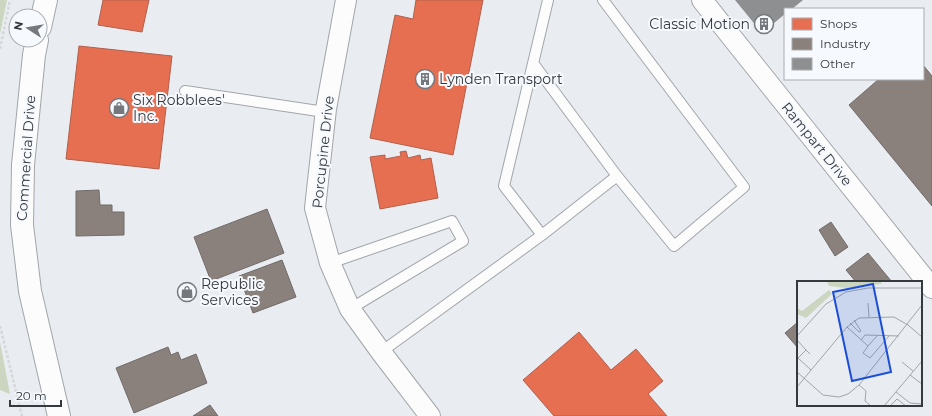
<svg xmlns="http://www.w3.org/2000/svg" width="932" height="416" viewBox="0 0 932 416" font-family="Montserrat,sans-serif">
<style>
.green{fill:#ccd5bf}
.shops{fill:#e76f51;stroke:#b25f4b}
.industry{fill:#8a817c;stroke:#716b69}
.building{fill:#8e8f90}
.lines{fill:none;stroke-linecap:round;stroke-linejoin:round}
.service-casing{stroke:#a2a5a9;stroke-width:12}
.minor-casing{stroke:#a2a5a9;stroke-width:22}
.secondary-casing{stroke:#a2a5a9;stroke-width:24}
.path{stroke:#d5d7d8;stroke-width:2.5;stroke-dasharray:3 2;stroke-linecap:butt}
.service{stroke:#fcfcfd;stroke-width:10}
.minor{stroke:#fcfcfd;stroke-width:20}
.secondary{stroke:#fcfcfd;stroke-width:22}
.labels{text-anchor:middle;dominant-baseline:central;stroke-width:4;stroke-linejoin:round;paint-order:stroke}
.poi-label{font-size:14px;fill:#36393d;stroke:#f6f9fd;text-anchor:start}
.street-label{font-size:14px;fill:#36393d;stroke:#f6f9fd}
.inset-road{fill:none;stroke:#a1a5aa;stroke-width:1}
.view{fill:#1d4ed8;fill-opacity:0.15;stroke:#1d4ed8;stroke-width:2}
.inset-edge{fill:none;stroke:#36393d;stroke-width:2}
</style>
<rect width="100%" height="100%" fill="#e9edf2"/>
<!-- green -->
<path class="green" d="M0,0H7L0,34Z
M0,342L10,394L0,390Z"/>
<!-- shops -->
<path class="shops" d="M103,0H149L142,32L98,25Z
M416,0H483L453,155L370,138L395,15L413,19Z
M79,46L172,56L159,169L66,159Z
M406,151L408,158L420,155L421,160L431,158L438,198L380,209L370,157L385,155V159L401,156L400,152Z
M579,332L611,370L636,349L663,381L648,394L667,416H554L523,380Z"/>
<!-- industry -->
<path class="industry" d="M923,65L932,76V206L849,105L879,79H923Z
M99,190L100,205H112V212H124V235L76,236V191Z
M267,209L284,253L211,281L194,237Z
M831,222L848,247L835,256L819,230Z
M868,253L892,282H856L846,270Z
M282,260L296,297L253,313L239,276Z
M798,322V348L785,333Z
M168,347L171,355L178,352L181,360L196,354L207,383L134,413L116,368Z
M210,405L218,416H193Z"/>
<!-- building -->
<path class="building" d="M735,0H803L792,9H785V14L762,33Z"/>
<g class="lines">
<defs>
<path id="service" d="M533,63L617,176
M185,91L325,112
M542,235L504,186L548,0
M330,263L452,221L463,241L350,309
M381,352L542,235L617,176L674,246L744,187L603,0"/>
<path id="minor" d="M346,0L326,109L315,208L330,263L350,309L381,352L430,416
M702,0L932,288"/>
<path id="secondary" d="M40,27L46,0
M37,40L34,55L23,165L22,225L30,291L59,416"/>
</defs>
<!-- service casing -->
<use href="#service" class="service-casing"/>
<!-- minor casing -->
<use href="#minor" class="minor-casing"/>
<!-- secondary casing -->
<use href="#secondary" class="secondary-casing"/>
<!-- path -->
<path class="path" d="M0,49L10,0
M0,326L22,416"/>
<!-- service -->
<use href="#service" class="service"/>
<!-- minor -->
<use href="#minor" class="minor"/>
<!-- secondary -->
<use href="#secondary" class="secondary"/>
</g>
<!-- icons -->
<defs>
<symbol id="building-ring" viewBox="-11 -11 22 22"><circle r="9.5" fill="#f6f9fd" stroke="#75787c" stroke-width="1.5"/><path d="M-4-6H4V6H1V3H-1V6H-4ZM-2.5-4.3h1.7v1.8h-1.7ZM.8-4.3h1.7v1.8H.8ZM-2.5-1h1.7V.8h-1.7ZM.8-1h1.7V.8H.8Z" fill="#75787c"/></symbol>
<symbol id="shop-ring" viewBox="-11 -11 22 22"><circle r="9.5" fill="#f6f9fd" stroke="#75787c" stroke-width="1.5"/><path d="M-5-2.5h2.3a2.7 3.5 0 0 1 5.4 0H5L5.5 6h-11ZM-1.5-2.5h3a1.5 2.3 0 0 0-3 0Z" fill="#75787c"/></symbol>
</defs>
<g fill-rule="evenodd">
<use href="#building-ring" x="753" y="13" width="22" height="22"/>
<use href="#building-ring" x="414" y="68" width="22" height="22"/>
<use href="#shop-ring" x="108" y="97" width="22" height="22"/>
<use href="#shop-ring" x="176" y="281" width="22" height="22"/>
</g>
<g class="labels">
<!-- poi labels -->
<g class="poi-label">
<text x="750" y="24" text-anchor="end">Classic Motion</text>
<text x="439" y="79">Lynden Transport</text>
<text x="133" y="100">Six Robblees'<tspan x="133" dy="16">Inc.</tspan></text>
<text x="201" y="284">Republic<tspan x="201" dy="16">Services</tspan></text>
</g>
<!-- street labels -->
<g class="street-label">
<text transform="translate(817 144) rotate(51)">Rampart Drive</text>
<text transform="translate(323 152) rotate(-84)">Porcupine Drive</text>
<text transform="translate(26 158) rotate(-86)">Commercial Drive</text>
</g>
</g>
<!-- overview -->
<g transform="translate(797 281)">
<rect width="125" height="125" fill="#e9edf2"/>
<path d="M30,0H83L85,3L49,7L32,5ZM32,9L35,13L9,37L0,33V27L5,30Z" fill="#ccd5bf"/>
<path class="inset-road" d="M71,22L72,36M53,42L62,51L64,50L57,39M50,46L71,65L66,72L73,77L92,55M0,55L29,23L49,11L71,7H125M0,59L9,69M64,59L68,54L102,55M71,65L80,55M13,73L9,69L1,77L14,89M105,81L116,90M0,91L26,114L42,116L51,113L62,104L125,24M113,94L125,103M62,104L69,110L68,120L74,125M0,106L50,46L62,37L97,36L111,44L125,56M99,111L113,122L125,123M87,125L125,80M93,125L100,118L109,125"/>
<path class="view" d="M76,3L94,91L55,100L36,11Z"/>
<rect width="125" height="125" class="inset-edge"/>
</g>
<!-- legend -->
<rect x="784" y="8" width="140" height="72" fill="#f6f9fd" stroke="#a9acb0"/>
<rect x="792" y="18" width="20" height="12" fill="#e76f51" stroke="#a9acb0"/>
<text x="820" y="28" font-size="12" fill="#36393d">Shops</text>
<rect x="792" y="38" width="20" height="12" fill="#8a817c" stroke="#a9acb0"/>
<text x="820" y="48" font-size="12" fill="#36393d">Industry</text>
<rect x="792" y="58" width="20" height="12" fill="#8e8f90" stroke="#a9acb0"/>
<text x="820" y="68" font-size="12" fill="#36393d">Other</text>
<!-- north arrow -->
<g transform="translate(28 28) rotate(282)"><circle r="19" fill="#f6f9fd" stroke="#a9acb0"/>
<path d="M0-3L7 15L0 10L-7 15Z" fill="#75787c"/>
<text y="-6" font-size="11" font-weight="bold" text-anchor="middle" fill="#36393d">N</text>
</g>
<!-- scale -->
<path d="M10 400v6h51v-6" fill="none" stroke="#36393d" stroke-width="2"/>
<text x="16" y="400" font-size="12" fill="#36393d" stroke="#f6f9fd" stroke-width="3" paint-order="stroke">20 m</text>
</svg>
